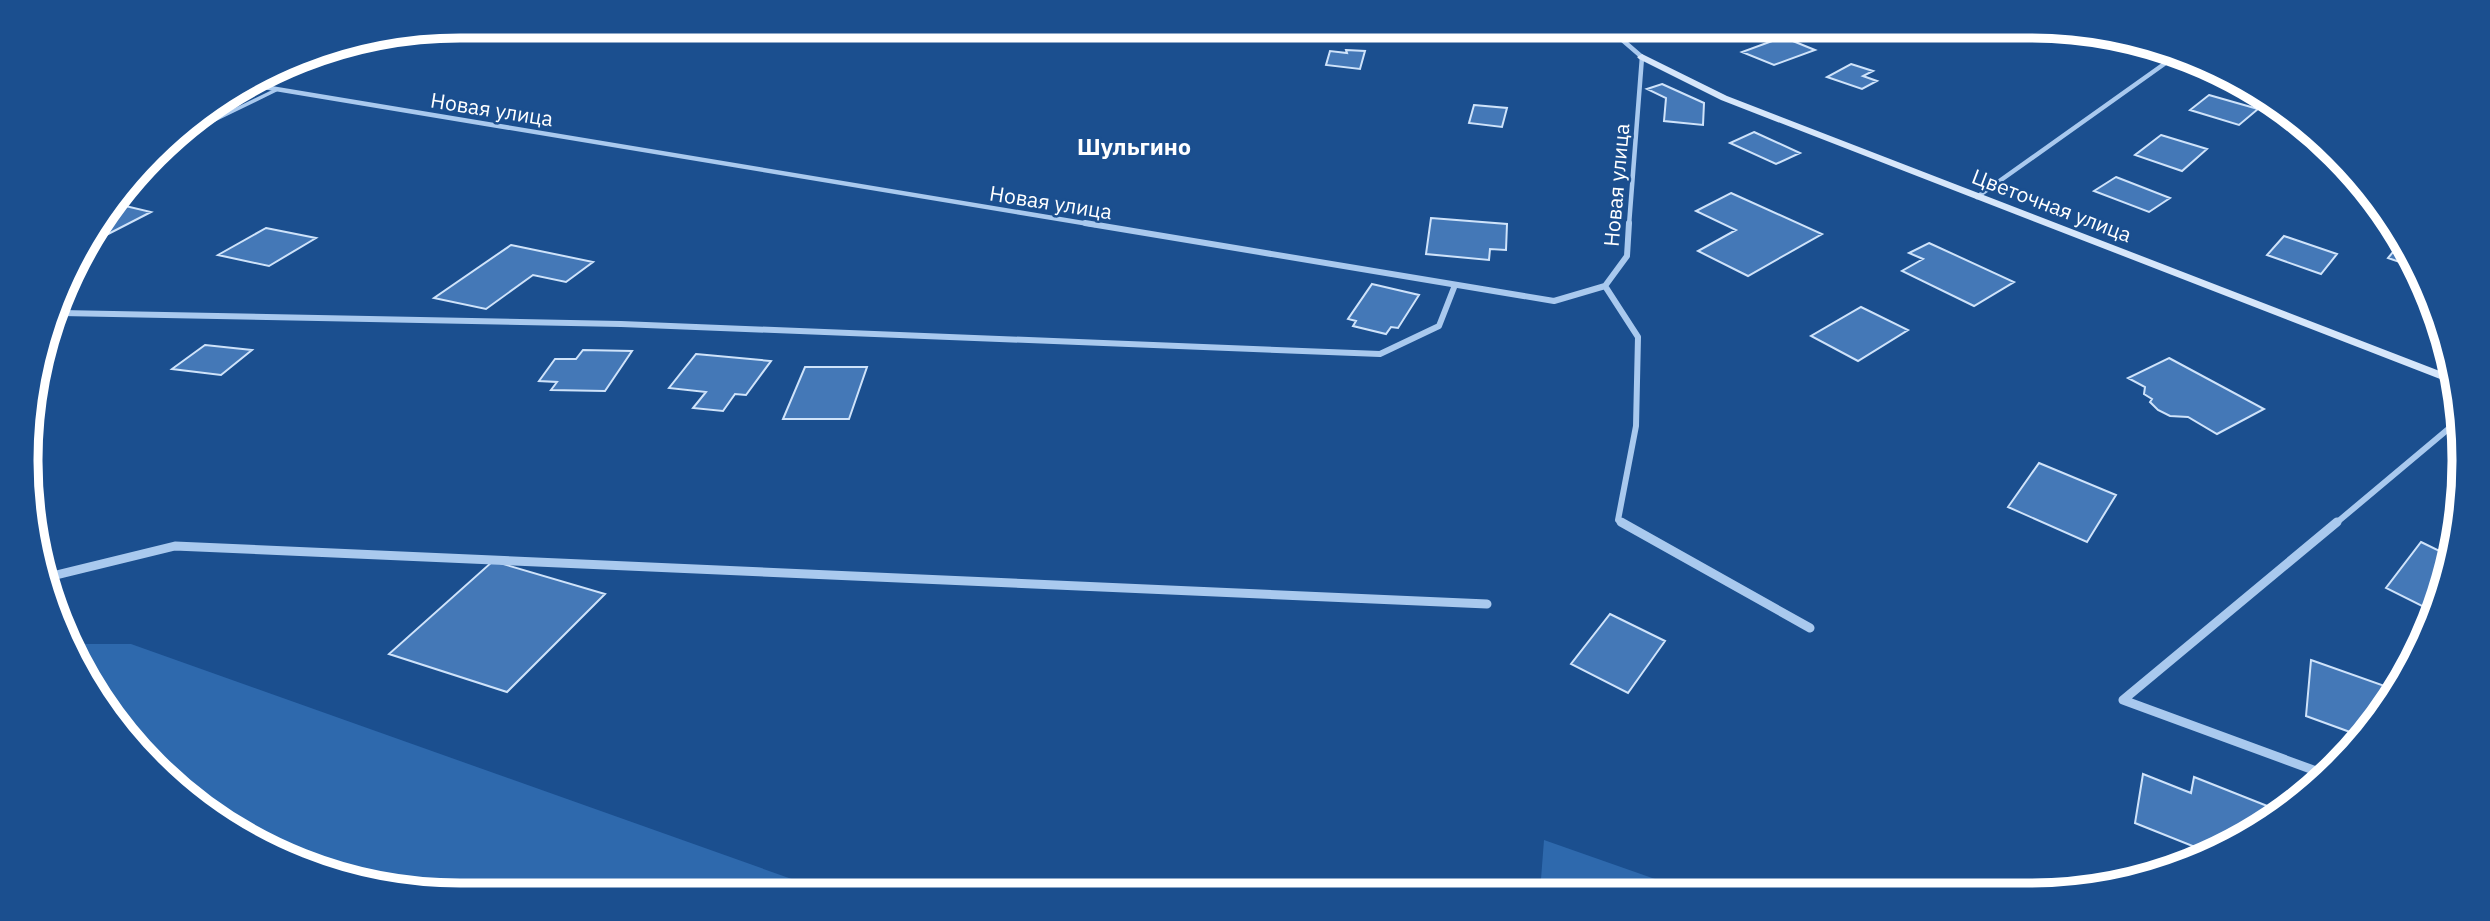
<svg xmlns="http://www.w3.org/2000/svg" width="2490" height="921" viewBox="0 0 2490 921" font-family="'IBM Plex Sans',sans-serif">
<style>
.green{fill:#2e69ad}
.building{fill:#4478b7;stroke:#cfe3fa;stroke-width:2}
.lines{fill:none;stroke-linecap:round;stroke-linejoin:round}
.lane{stroke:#a9c9ee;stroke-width:3.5}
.street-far2{stroke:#a9c9ee;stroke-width:4.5}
.street-far1{stroke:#a9c9ee;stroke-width:6}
.street{stroke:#a9c9ee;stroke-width:9}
.secondary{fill:#d6e6fa;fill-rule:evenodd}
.labels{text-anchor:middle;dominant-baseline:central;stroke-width:5;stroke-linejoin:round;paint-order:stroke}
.far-street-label{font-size:21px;fill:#fff;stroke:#1b4f8f}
.far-quarter-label{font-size:23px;font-weight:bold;fill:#fff;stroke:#1b4f8f}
.rim{fill:none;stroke:#fff;stroke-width:9}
</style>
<rect width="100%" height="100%" fill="#1b4f8f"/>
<!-- green -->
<path class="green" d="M75,644H131L834,894L461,895L348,880L196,805L99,701Z
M1544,840L1692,892H1540Z"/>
<!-- building -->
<path class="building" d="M1377,26H1414L1412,35L1376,33Z
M1704,26H1756L1762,29L1728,35L1717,28Z
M1783,37L1815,50L1774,65L1742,52Z
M1346,50L1365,51L1360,69L1326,65L1330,51L1347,53Z
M1851,64L1873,71L1863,76L1877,81L1862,89L1827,77Z
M1662,84L1704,103L1703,125L1664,121L1666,98L1647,89Z
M2209,95L2258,109L2239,125L2190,110Z
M1474,105L1507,108L1502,127L1469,123Z
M1754,132L1800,153L1776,164L1730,143Z
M2161,135L2207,149L2182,171L2135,155Z
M2116,177L2170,198L2149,212L2094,191Z
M1731,193L1822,234L1748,276L1698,251L1736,230L1696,211Z
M117,204L151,212L83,247L84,244Z
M1431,218L1507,224L1506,250L1490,249L1489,260L1426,254Z
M266,228L316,238L269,266L218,255Z
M2284,236L2337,254L2321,274L2267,255Z
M2403,240L2406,244L2414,267L2388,258Z
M1929,243L2014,282L1974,306L1902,271L1923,259L1909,253Z
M511,245L593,262L566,282L533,275L486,309L434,298Z
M1372,284L1419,295L1398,328L1391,327L1386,334L1353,326L1356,321L1348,319Z
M1861,307L1908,330L1858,361L1811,336Z
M205,345L252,350L221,375L172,369Z
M583,350L632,351L605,391L551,390L557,382L539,381L555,359H576Z
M696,354L771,361L746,395L735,394L723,411L693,408L706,392L669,388Z
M2169,358L2264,409L2217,434L2188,417L2170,416L2158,410L2150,402L2152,399L2144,394L2145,387L2128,378Z
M805,367H867L849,419H783Z
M2039,463L2116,495L2087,542L2008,507Z
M2421,542L2450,556L2449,573L2432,611L2386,588Z
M493,561L605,594L507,692L389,654Z
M1610,614L1665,641L1628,693L1571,664Z
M2311,660L2396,690L2391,701L2361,736L2306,716Z
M2143,774L2191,793L2194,777L2280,811L2221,850L2210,853L2135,823Z"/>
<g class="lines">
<!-- lane -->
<path class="lane" d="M167,143L276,90"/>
<!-- street-far2 -->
<path class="street-far2" d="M1598,26L1620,38L1642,57L1629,225
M258,86L1095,225
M1977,197L2174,57"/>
<!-- street-far1 -->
<path class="street-far1" d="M1085,223L1554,301L1605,286L1627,256L1629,223
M1605,286L1638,337L1636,426L1618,520L1624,524
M61,313L621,324L1380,354L1439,326L1455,285
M2335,524L2459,420"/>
<!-- street -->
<path class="street" d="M1621,522L1810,628
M48,577L175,546L1487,604
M2123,700L2337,522
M2123,700L2327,775"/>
<!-- secondary -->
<path class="secondary" d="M1642,54L1727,96L2450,375L2453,384L1721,100L1639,59L1637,57Z"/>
</g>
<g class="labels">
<!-- far-street labels -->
<g class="far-street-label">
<text transform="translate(492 109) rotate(9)">Новая улица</text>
<text transform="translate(1616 185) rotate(-85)">Новая улица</text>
<text transform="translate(1051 202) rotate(9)">Новая улица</text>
<text transform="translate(2052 205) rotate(21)">Цветочная улица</text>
</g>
<!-- far-quarter labels -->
<g class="far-quarter-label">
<text x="1134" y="146">Шульгино</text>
</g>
</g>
<!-- crop -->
<path d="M0 0H2490V921H0ZM460 38H2030A422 422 0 0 1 2452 460V461A422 422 0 0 1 2030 883H460A422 422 0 0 1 38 461V460A422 422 0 0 1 460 38Z" fill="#1b4f8f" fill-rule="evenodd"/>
<path class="rim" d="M460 38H2030A422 422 0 0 1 2452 460V461A422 422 0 0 1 2030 883H460A422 422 0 0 1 38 461V460A422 422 0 0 1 460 38Z"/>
</svg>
